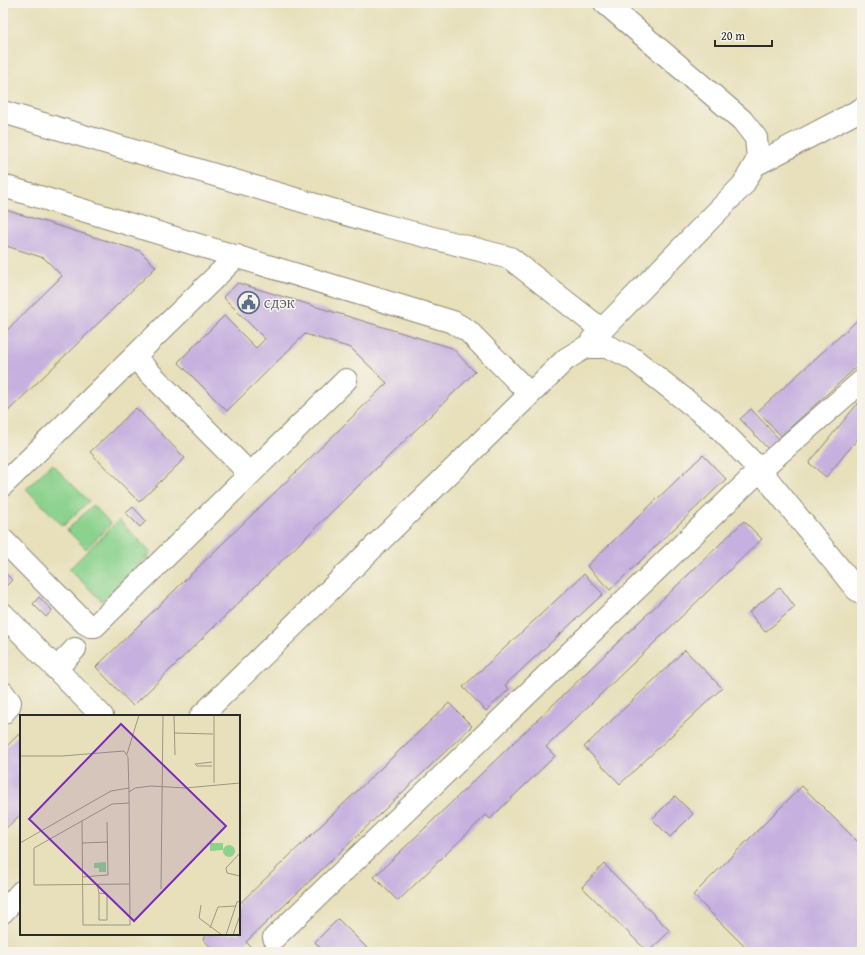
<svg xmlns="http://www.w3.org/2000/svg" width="865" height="955" viewBox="0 0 865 955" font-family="'Gentium Book Plus',serif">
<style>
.green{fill:#8bd28d;stroke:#5b7e5c}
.building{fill:#c6b0df}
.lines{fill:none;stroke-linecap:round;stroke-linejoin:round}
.minor-casing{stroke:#898673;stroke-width:24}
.minor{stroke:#fff;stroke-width:22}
.labels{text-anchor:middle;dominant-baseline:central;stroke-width:3;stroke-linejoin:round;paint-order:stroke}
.service-label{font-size:13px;fill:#4e5e75;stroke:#f7f3e8;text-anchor:start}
.inset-road{fill:none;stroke:#9c9881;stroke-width:1}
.view{fill:#7b2cbf;fill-opacity:0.15;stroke:#7b2cbf;stroke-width:2}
.inset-edge{fill:none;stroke:#2b2b2b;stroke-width:2}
</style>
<rect width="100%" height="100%" fill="#f7f3e8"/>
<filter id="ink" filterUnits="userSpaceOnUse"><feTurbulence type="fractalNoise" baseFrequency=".025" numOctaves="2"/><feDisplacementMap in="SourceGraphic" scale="8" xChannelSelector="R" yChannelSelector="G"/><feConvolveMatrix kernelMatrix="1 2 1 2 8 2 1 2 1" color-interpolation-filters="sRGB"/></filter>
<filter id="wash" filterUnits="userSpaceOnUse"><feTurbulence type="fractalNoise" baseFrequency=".012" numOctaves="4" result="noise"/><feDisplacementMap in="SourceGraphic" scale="16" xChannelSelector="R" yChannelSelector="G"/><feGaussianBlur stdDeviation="0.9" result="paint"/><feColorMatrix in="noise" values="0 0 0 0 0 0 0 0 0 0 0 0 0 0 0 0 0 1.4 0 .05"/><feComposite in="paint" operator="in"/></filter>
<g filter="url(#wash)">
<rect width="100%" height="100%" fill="#e7e0bb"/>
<!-- green -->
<path class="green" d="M52,464L89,501L63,526L26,489Z
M93,505L111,524L86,549L67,530Z
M119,520L151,553L102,601L69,569Z"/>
<g id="blocks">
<!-- building -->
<path class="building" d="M3,209L140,251L156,267L3,416V334L62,276L44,258L3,245Z
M238,283L452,348L475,372L133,706L96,667L387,383L351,348L305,334L227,411L178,362L224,316L256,348L265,339L223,297Z
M862,316V362L781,436L758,411Z
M858,403L862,406V434L826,477L809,463Z
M136,408L185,458L139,502L90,452Z
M751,409L779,439L768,449L740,419Z
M703,455L726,479L610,590L587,566Z
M133,507L146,521L140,527L126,513Z
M744,521L762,539L546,747L555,756L490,819L486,815L398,901L374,877Z
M3,571L12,580L3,589Z
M584,574L603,594L505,685L509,689L486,711L463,687Z
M780,587L795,607L765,632L749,612Z
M39,597L52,610L46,617L33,604Z
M685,650L722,688L620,784L584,747Z
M449,703L472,726L246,942L256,952H215L203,939L208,934H239V904Z
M21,732V814L3,831V750Z
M802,786L862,846V952H750L693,895Z
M675,796L693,814L670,837L652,819Z
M604,864L670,931L648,952L582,887Z
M338,919L371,952H324L315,942Z"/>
</g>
</g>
<g filter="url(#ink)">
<use href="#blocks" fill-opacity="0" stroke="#898673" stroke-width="1"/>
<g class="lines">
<defs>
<path id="minor" d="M3,112L383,225L510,258L602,330
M755,165L862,109
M3,186L453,322L468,331L530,394
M592,340L743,185L758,159L756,138L742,120L605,3
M134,357L250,474
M3,485L237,256
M3,540L85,623L90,626H95L346,380
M3,614L102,716
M56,669L75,649
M3,693L10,702L9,706L3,713
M201,716L566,359L586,347H609L632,358L712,421L760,470L856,589L862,593
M3,912L21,892
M274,938L760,470L862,381"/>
</defs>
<!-- minor casing -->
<use href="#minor" class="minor-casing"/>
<!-- minor -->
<use href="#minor" class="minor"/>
</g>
</g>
<!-- icons -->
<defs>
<symbol id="civic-ring" viewBox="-11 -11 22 22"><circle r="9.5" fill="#f7f3e8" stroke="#5c6f8a" stroke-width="1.5"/><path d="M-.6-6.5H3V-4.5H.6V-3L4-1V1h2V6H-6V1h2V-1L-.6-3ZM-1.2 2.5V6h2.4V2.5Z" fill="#5c6f8a"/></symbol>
</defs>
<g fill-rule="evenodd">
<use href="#civic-ring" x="236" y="290" width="25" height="25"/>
</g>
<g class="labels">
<!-- service labels -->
<g class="service-label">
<text x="264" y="303">СДЭК</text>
</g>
</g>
<!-- overview -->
<g transform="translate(20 715)">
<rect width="220" height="220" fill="#e7e0bb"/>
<path d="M190,128H203V135L190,136ZM203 136a6 6 0 1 1 12 0a6 6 0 1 1-12 0ZM86,147V157H79V153H74V148Z" fill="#8bd28d"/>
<path class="inset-road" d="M154,0L155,40M154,18L193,19M107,39L119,0M0,41H42L104,36L108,42L109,77M192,51H177L175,49L192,47M194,68V0M109,88L92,89L14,133V170L109,169M62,106L63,210H110L109,77L115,73L131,71L165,73L220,68M0,128L91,76L109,73M62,128L88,127M220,138L206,153L207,158L220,161M62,162L88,160L87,107M77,169L79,178L87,179V205H79V178M141,174L143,0M181,190L179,203L202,220M190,213L198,192L216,191M206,220L217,187L220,186M213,220L220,200"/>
<path class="view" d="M101,9L206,111L114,206L9,104Z"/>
<rect width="220" height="220" class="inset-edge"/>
</g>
<!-- margin -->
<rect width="865" height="955" fill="none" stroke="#f7f3e8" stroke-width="16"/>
<!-- scale -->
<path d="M715 40v6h57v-6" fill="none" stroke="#2b2b2b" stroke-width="2"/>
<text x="721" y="40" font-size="12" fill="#2b2b2b" stroke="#f7f3e8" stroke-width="3" paint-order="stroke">20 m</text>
</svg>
